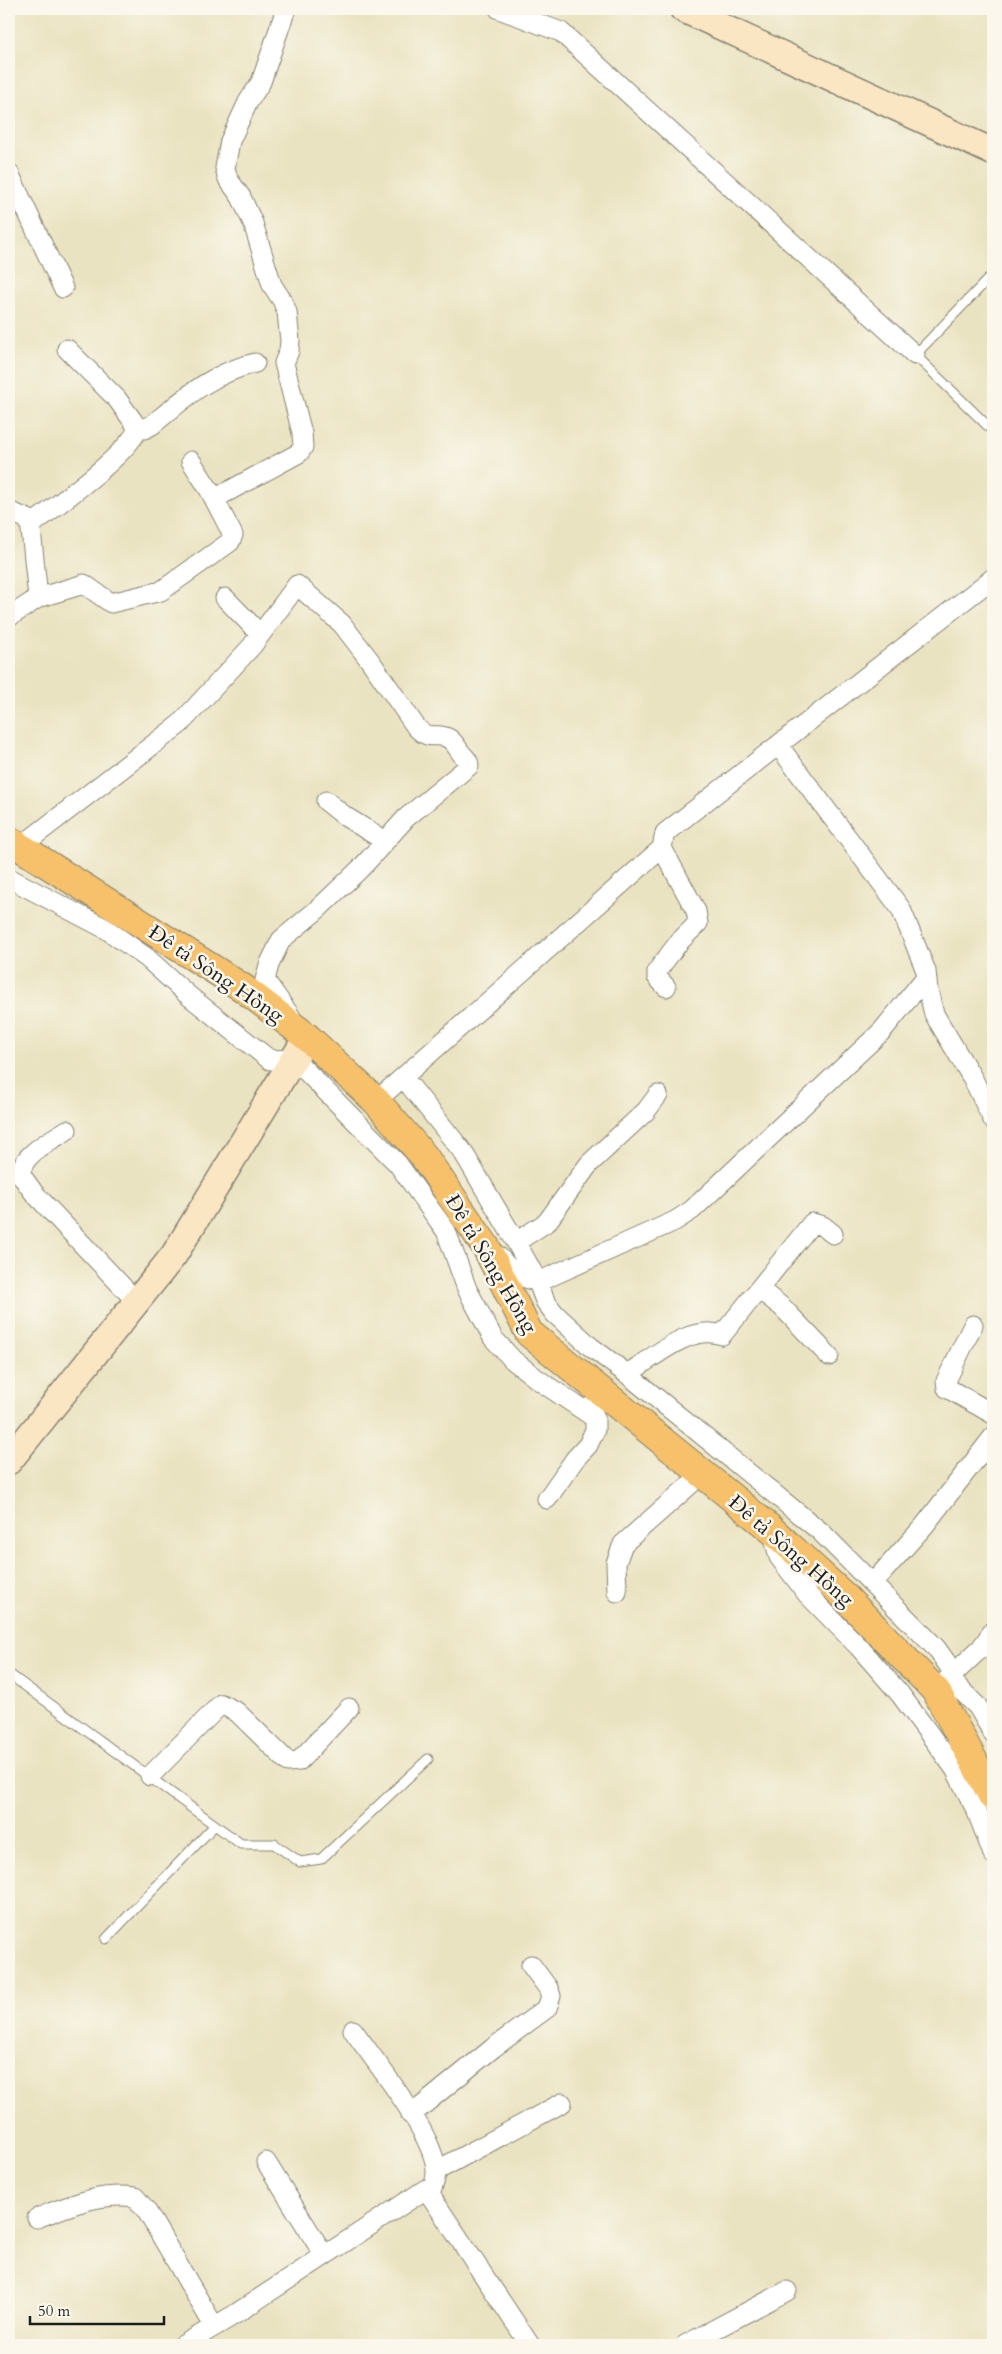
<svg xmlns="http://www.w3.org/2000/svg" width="1002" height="2354" viewBox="0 0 1002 2354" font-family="Cardo,serif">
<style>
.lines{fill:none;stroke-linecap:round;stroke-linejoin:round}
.lane-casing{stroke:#83806e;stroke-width:11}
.street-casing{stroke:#83806e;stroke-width:21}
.secondary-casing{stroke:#83806e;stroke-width:29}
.primary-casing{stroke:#83806e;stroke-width:30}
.lane{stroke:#fff;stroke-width:9}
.street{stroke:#fff;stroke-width:19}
.secondary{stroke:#fbe6c4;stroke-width:26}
.primary{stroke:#f6c16b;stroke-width:28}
.labels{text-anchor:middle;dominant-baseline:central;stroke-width:5;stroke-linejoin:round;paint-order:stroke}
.street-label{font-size:21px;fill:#1c1c1c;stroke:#fbf7ec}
</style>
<rect width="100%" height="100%" fill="#fbf7ec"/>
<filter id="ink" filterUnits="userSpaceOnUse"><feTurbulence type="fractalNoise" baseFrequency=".02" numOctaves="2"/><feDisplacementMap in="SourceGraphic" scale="10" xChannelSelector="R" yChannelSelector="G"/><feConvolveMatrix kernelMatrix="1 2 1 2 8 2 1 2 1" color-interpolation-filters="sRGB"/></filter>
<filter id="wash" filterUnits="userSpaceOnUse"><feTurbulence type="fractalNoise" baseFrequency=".0096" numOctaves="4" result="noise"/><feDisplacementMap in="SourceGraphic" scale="20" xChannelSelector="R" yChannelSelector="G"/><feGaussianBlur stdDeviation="1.12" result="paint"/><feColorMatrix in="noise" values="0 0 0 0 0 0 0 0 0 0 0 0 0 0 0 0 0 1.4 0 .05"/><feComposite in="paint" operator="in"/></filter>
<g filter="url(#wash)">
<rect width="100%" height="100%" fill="#eae3c1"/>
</g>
<g filter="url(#ink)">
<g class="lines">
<defs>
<path id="lane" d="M993,274L915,355L993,431
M9,1674L241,1844H274L300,1862L321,1859L428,1759
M106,1939L215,1825"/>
<path id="street" d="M499,9L561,32L915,355
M9,173L63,288
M138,428L144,429L152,425C186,397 210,374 255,363
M214,499L299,453L303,447L302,433L284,363L289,351L290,341L287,312L282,300L272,285L253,223L241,197L228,179L225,168L230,141L248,102L261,82L286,9
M30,526C54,507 130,453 138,428L117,399L67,349
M38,598L84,584L111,603L161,591L230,542L233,535L210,491L191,461
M225,598L260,634
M9,617L38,598L30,520L11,512
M778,745L901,909L926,971L928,990L934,1014L973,1079L993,1120
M326,801L346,817L385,841
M20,847L180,724L252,646L297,585L342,624L371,662L416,727C431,743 435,731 448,738C454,741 457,748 461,753C465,758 469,760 469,766L406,818L362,867L318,909L281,940L269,965L265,980L291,1017
M662,848L696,911L698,923L679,942L657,971V977L666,987
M9,878L106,929L147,958L189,996L270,1060L294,1059L398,1164L423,1199L446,1231L467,1289L493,1338L513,1360L537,1379L595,1418
M403,1077L463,1152L516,1242L538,1282L545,1301L555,1314L591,1347L627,1374L821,1532L936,1648L954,1673
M376,1101L662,848L665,833L993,578
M67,1130C52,1140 20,1155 21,1175L34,1193L136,1301
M516,1242L547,1222L589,1164L646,1111L658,1095
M497,1255L516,1275L538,1282L675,1221L692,1210L882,1031L926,977
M759,1289L782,1307L829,1356
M973,1325L946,1381L947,1388L993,1414
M627,1374C655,1357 689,1324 722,1335L812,1223L823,1226L833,1234
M547,1499L575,1459L588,1445L595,1430V1418L590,1407
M772,1531L779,1557L807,1594L859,1647L900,1694L955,1769L977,1812L993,1854
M872,1584L924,1526L993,1437
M617,1592L616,1563L623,1544L701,1475
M949,1678L978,1707L993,1733
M946,1681L981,1648L993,1631
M150,1776L221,1704L237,1712L288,1762L299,1761L349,1708
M353,2030C374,2060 437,2138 436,2172C436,2180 433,2187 430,2194
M411,2115L493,2048L547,2008L551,1996L548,1988L531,1965
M266,2162L324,2255
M436,2171L562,2103
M37,2218C69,2206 100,2192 135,2197L146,2210L214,2326
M183,2345L234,2315L426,2189L530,2345
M685,2345L787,2291"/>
<path id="secondary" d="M683,9L993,152
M9,1461L174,1255L307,1037"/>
<path id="primary" d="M9,840L243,988L307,1037L376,1101L423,1155L486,1247L529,1333L772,1530L844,1596L936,1691L993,1797"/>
</defs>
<!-- lane casing -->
<use href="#lane" class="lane-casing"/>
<!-- street casing -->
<use href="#street" class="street-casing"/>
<!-- secondary casing -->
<use href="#secondary" class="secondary-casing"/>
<!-- primary casing -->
<use href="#primary" class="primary-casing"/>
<!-- lane -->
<use href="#lane" class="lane"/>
<!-- street -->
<use href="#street" class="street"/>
<!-- secondary -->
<use href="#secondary" class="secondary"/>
<!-- primary -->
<use href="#primary" class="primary"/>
</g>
</g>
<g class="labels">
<!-- street labels -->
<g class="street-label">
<text transform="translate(216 974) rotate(34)">Đê tả Sông Hồng</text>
<text transform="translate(491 1264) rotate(59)">Đê tả Sông Hồng</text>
<text transform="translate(791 1551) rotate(41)">Đê tả Sông Hồng</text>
</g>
</g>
<!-- margin -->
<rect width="1002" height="2354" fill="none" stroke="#fbf7ec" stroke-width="30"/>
<!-- scale -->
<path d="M30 2316v8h134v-8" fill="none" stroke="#1c1c1c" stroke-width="2.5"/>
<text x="38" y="2316" font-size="15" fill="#1c1c1c" stroke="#fbf7ec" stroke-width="4" paint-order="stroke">50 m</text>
</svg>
